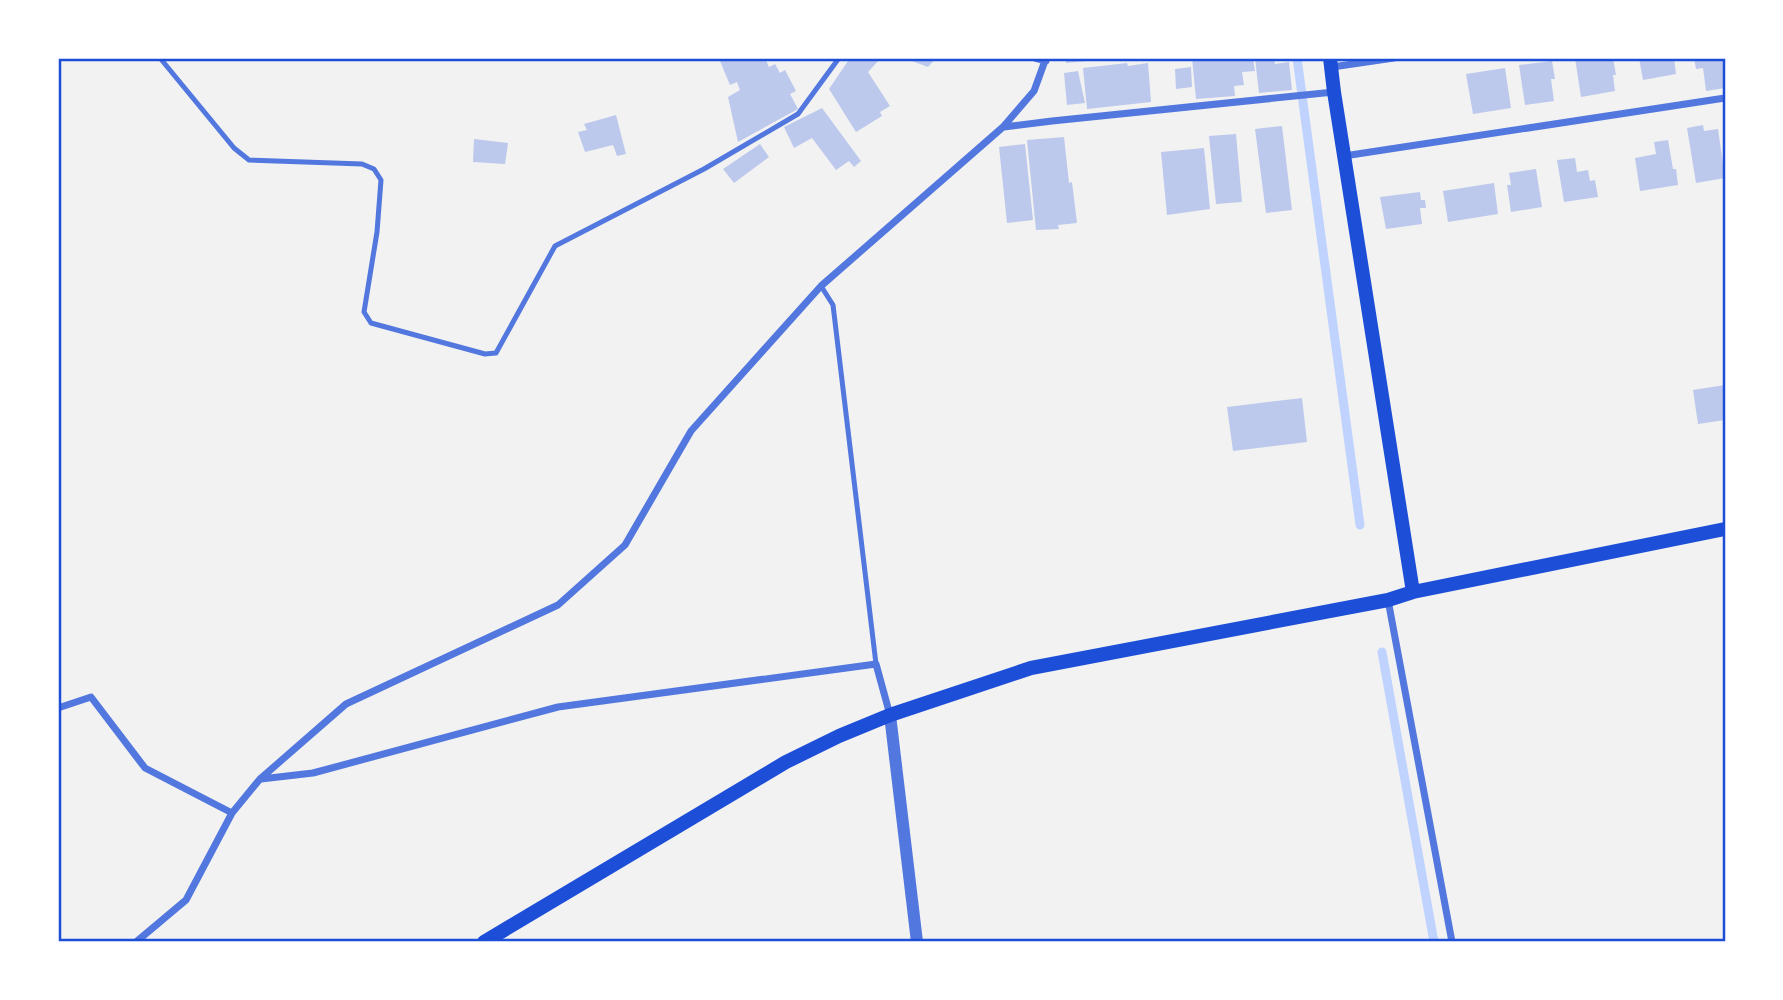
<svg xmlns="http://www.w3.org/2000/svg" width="1783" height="1000" viewBox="0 0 1783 1000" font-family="Mulish,sans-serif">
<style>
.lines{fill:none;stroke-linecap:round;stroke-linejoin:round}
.stream{stroke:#bfd3fe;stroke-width:9}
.building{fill:#bdc9ec}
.service{stroke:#5277de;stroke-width:5}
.minor{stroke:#5277de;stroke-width:7}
.tertiary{stroke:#5277de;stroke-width:12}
.secondary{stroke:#1d4ed8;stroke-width:14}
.neatline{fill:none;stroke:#1d4ed8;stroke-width:2.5}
</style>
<rect width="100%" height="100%" fill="#f2f2f2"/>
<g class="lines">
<!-- stream -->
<path class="stream" d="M1297,58L1360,525
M1382,652L1434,942"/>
</g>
<!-- building -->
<path class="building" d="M727,58H765L769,67L775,64L780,73L785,70L796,91L790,94L798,109L738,142L728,97L740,90L737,82L730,85L720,61Z
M850,58H881L868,72L890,106L880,112L882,116L856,132L829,89Z
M904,58H936L928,67Z
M1066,58H1088V61L1066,63Z
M1192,58H1253L1255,71L1242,72L1244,85L1234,86L1235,96L1196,99Z
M1255,58H1274L1275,64L1289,62L1292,90L1259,93Z
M1575,58H1613L1616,75H1613L1615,91L1581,97Z
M1639,58H1674L1676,74L1643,80Z
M1694,58H1725V88L1706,91L1703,68L1696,69Z
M1552,61L1555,79H1551L1554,101L1525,105L1519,65Z
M1127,63L1128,66L1148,63L1151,102L1087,109L1083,68Z
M1191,67L1192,87L1176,89L1175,69Z
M1505,68L1511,108L1473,114L1466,74Z
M1078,71L1085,103L1067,105L1064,73Z
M822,108L861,161L854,167L849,161L836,170L812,138L794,148L784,127Z
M616,115L626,154L617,156L613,145L585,152L578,132L587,130L584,124Z
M1703,125L1704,131L1718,129L1725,178L1696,183L1687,128Z
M1282,126L1292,210L1266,213L1255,129Z
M1236,134L1242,202L1216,204L1209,136Z
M1064,137L1069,183L1072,182L1077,223L1058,225L1059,229L1036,230L1027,140Z
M474,139L508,143L505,164L473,162Z
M1668,140L1673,169H1676L1678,185L1640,191L1635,158L1656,154L1654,142Z
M760,144L769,157L734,183L723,169Z
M1025,144L1033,220L1007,223L999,147Z
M1204,148L1210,209L1167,215L1161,152Z
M1575,158L1577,172L1588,170L1590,181L1595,180L1598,197L1564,202L1557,160Z
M1536,169L1542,207L1511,212L1507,185H1511L1509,173Z
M1494,183L1498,214L1448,222L1443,191Z
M1420,192L1421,200H1425L1426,208H1420L1422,224L1386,229L1380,197Z
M1725,385V420L1698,424L1693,390Z
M1302,398L1307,442L1233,451L1227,407Z"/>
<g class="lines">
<!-- service -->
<path class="service" d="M160,58L234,148L249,160L362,164L374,169L381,180L377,232L364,312L371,323L485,354L496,353L555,246L704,169L798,114L839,58
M821,286L833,305L876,664"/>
<!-- minor -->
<path class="minor" d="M1035,58L1046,61
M1332,67L1394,58
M1004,127L1052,121L1334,92
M1344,156L1725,98
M1388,600L1452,942
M58,708L91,697L145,768L232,813
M261,779L313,773L558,707L876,664L890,715
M136,942L186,900L232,813L260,779L346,704L558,605L625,545L691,431L821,286L1003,127L1034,91L1046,58"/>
<!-- tertiary -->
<path class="tertiary" d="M890,715L917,942"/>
<!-- secondary -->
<path class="secondary" d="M1330,58L1334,92L1413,592
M484,942L786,762L839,736L890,715L1031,668L1388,600L1413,592L1725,529"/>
</g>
<!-- border -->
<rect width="1783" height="1000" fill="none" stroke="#ffffff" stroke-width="119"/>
<rect x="60" y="60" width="1664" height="880" class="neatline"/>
</svg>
